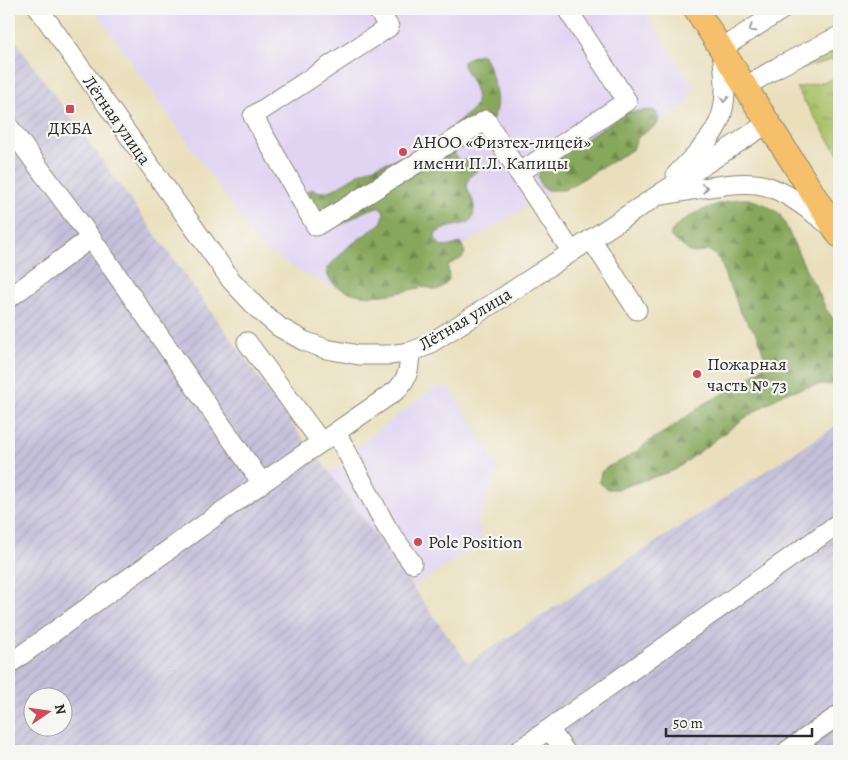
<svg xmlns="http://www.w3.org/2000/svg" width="848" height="760" viewBox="0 0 848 760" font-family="Alegreya,serif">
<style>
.built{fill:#e1d4f3}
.industrial{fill:url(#industrial-furrows);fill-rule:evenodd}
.grass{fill:url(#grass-tufts);stroke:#6a7649}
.forest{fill:url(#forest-firs);stroke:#596944}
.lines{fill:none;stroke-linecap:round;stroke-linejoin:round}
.minor-casing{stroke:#8a8573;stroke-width:21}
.major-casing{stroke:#8a8573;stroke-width:26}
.minor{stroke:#fff;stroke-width:19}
.major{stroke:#f6c06b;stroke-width:24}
.oneway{stroke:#a0a0a0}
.poi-dot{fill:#d1495b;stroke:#f6f6f2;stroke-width:2}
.labels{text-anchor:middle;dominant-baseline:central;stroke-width:4.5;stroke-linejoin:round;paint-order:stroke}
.street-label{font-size:18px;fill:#2b2b2b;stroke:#f6f6f2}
.poi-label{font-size:18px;fill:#2b2b2b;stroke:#f6f6f2;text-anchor:start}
</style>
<defs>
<pattern id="industrial-furrows" width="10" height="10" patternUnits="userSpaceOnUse" patternTransform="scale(1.25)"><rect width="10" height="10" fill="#c5c0da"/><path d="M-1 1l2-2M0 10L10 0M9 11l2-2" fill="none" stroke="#a9a5bb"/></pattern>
<pattern id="grass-tufts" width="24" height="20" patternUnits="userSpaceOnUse" patternTransform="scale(1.25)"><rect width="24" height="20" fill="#aac167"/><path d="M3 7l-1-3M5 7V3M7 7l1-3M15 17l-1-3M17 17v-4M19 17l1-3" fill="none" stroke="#8b9d55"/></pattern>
<pattern id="forest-firs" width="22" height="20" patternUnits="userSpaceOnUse" patternTransform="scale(1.25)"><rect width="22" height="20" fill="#87a75c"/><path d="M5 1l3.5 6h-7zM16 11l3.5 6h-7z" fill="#6f884c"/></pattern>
</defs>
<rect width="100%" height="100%" fill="#f6f6f2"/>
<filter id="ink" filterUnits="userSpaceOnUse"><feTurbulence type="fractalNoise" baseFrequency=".02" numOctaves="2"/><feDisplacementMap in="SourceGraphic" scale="10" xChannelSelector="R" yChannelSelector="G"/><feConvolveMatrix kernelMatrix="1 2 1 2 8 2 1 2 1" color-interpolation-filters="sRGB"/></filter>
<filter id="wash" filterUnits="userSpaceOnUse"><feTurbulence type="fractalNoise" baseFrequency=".0096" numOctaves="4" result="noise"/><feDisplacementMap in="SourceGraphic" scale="20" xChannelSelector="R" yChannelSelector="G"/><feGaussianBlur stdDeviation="1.12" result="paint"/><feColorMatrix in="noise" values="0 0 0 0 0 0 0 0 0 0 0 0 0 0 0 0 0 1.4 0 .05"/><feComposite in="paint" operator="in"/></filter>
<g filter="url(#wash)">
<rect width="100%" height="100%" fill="#eadfbb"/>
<!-- built -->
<path class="built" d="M94,9H643L693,85L688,103L536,201L393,288L361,291L331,286L302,273L261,247Z
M436,387L450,388L499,468L477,522L483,540L414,587L330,473L380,428Z"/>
<!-- industrial -->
<path class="industrial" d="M9,32L237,347L290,422L330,473L468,663L839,424V751H9ZM32,698H62V728H32Z"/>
<!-- grass -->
<path class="grass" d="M745,9H768L752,19Z
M839,46V58L788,72Z
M839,78V156L796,88Z"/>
<!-- forest -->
<path class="forest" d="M479,54L484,56L487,61C493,81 503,102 491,122C489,125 487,130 485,132C476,140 461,141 453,149L457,159L462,160L477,159L479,164V169C452,189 480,192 473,216C472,219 472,220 469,222C464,226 423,227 439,244C445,250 454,244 461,243L465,253L462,258L448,265L449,280L441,288L436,290C423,285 420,288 406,291C381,296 362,300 338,287C330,282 327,278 327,268L348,247L381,223L383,218L384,213L382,208C359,206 349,230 323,226L307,192L311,189L321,192L332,190L362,172L381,164L410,155L445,142C447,137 449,132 452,128C457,119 474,112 476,103C479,91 468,76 463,66V62L468,58Z
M652,110L656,112L659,119L657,125L638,137L633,149L564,190H547L541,186L538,177L542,167L627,112Z
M738,199H749L764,204L779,213L785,224L809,276L816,286L826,309L839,326V390L832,385L821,384L784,393L742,420L675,470L617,489H607L599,482L601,472L609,466L619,462L639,450L649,441L668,430L704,404L740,385L764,366V356L758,336L745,319L739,310L733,291L727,282L721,262L714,254L708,250L696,253L690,252L671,237V232C686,213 715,204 738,199Z"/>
</g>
<g filter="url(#ink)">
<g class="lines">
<defs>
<path id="minor" d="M39,9L231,280L257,308L279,327L304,341L326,349L359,355H390L410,352L426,346L500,299L768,123
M377,9L389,27L253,116L316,226L486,120L519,173
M567,9L627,101L519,173L572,252
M721,49L783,9
M745,87L778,67L839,36
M9,127L91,238L262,483
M676,175C693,156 718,136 723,109C727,91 724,69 722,51
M663,195C690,191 741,178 766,186C789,193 809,210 828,224
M591,239L637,310
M9,298L91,238
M247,342L321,442
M336,432L387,528L412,563
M9,664L262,483L397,390C409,376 409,370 410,352
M549,729L565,751
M518,751L839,523
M787,751L839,715"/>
<path id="major" d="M696,9L839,235"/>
</defs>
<!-- minor casing -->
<use href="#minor" class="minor-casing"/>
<!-- major casing -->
<use href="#major" class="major-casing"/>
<!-- minor -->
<use href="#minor" class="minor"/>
<!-- major -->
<use href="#major" class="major"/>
</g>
<!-- one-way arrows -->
<defs><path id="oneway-chevron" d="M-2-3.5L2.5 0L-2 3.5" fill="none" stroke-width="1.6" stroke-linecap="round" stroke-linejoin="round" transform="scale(1.25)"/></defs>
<g class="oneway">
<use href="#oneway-chevron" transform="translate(752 29) rotate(147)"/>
<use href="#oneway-chevron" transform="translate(724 99) rotate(93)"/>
<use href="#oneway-chevron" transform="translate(705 188) rotate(-9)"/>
</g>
</g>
<!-- markers -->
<g class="poi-dot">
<rect x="65" y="104" width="10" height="10" rx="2.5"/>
<circle cx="403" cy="152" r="5"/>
<circle cx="697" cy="374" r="5"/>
<circle cx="418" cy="542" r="5"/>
</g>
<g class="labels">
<!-- street labels -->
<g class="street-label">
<text transform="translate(117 120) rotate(55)">Лётная улица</text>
<text transform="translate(465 319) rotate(-31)">Лётная улица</text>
</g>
<!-- poi labels -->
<g class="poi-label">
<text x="70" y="128" text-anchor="middle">ДКБА</text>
<text x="413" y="142">АНОО «Физтех-лицей»<tspan x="413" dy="21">имени П.Л. Капицы</tspan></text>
<text x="707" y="364">Пожарная<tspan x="707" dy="21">часть № 73</tspan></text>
<text x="428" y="542">Pole Position</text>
</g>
</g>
<!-- margin -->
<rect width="848" height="760" fill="none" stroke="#f6f6f2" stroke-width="30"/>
<!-- north arrow -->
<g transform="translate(48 712) rotate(77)"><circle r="24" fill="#f6f6f2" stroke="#a5a5a2"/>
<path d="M0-4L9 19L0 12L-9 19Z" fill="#d1495b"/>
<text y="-8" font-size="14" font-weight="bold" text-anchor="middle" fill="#2b2b2b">N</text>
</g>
<!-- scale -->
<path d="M666 728v8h146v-8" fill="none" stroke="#2b2b2b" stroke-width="2.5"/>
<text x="673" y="728" font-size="15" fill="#2b2b2b" stroke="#f6f6f2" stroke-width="4" paint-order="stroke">50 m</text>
</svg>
